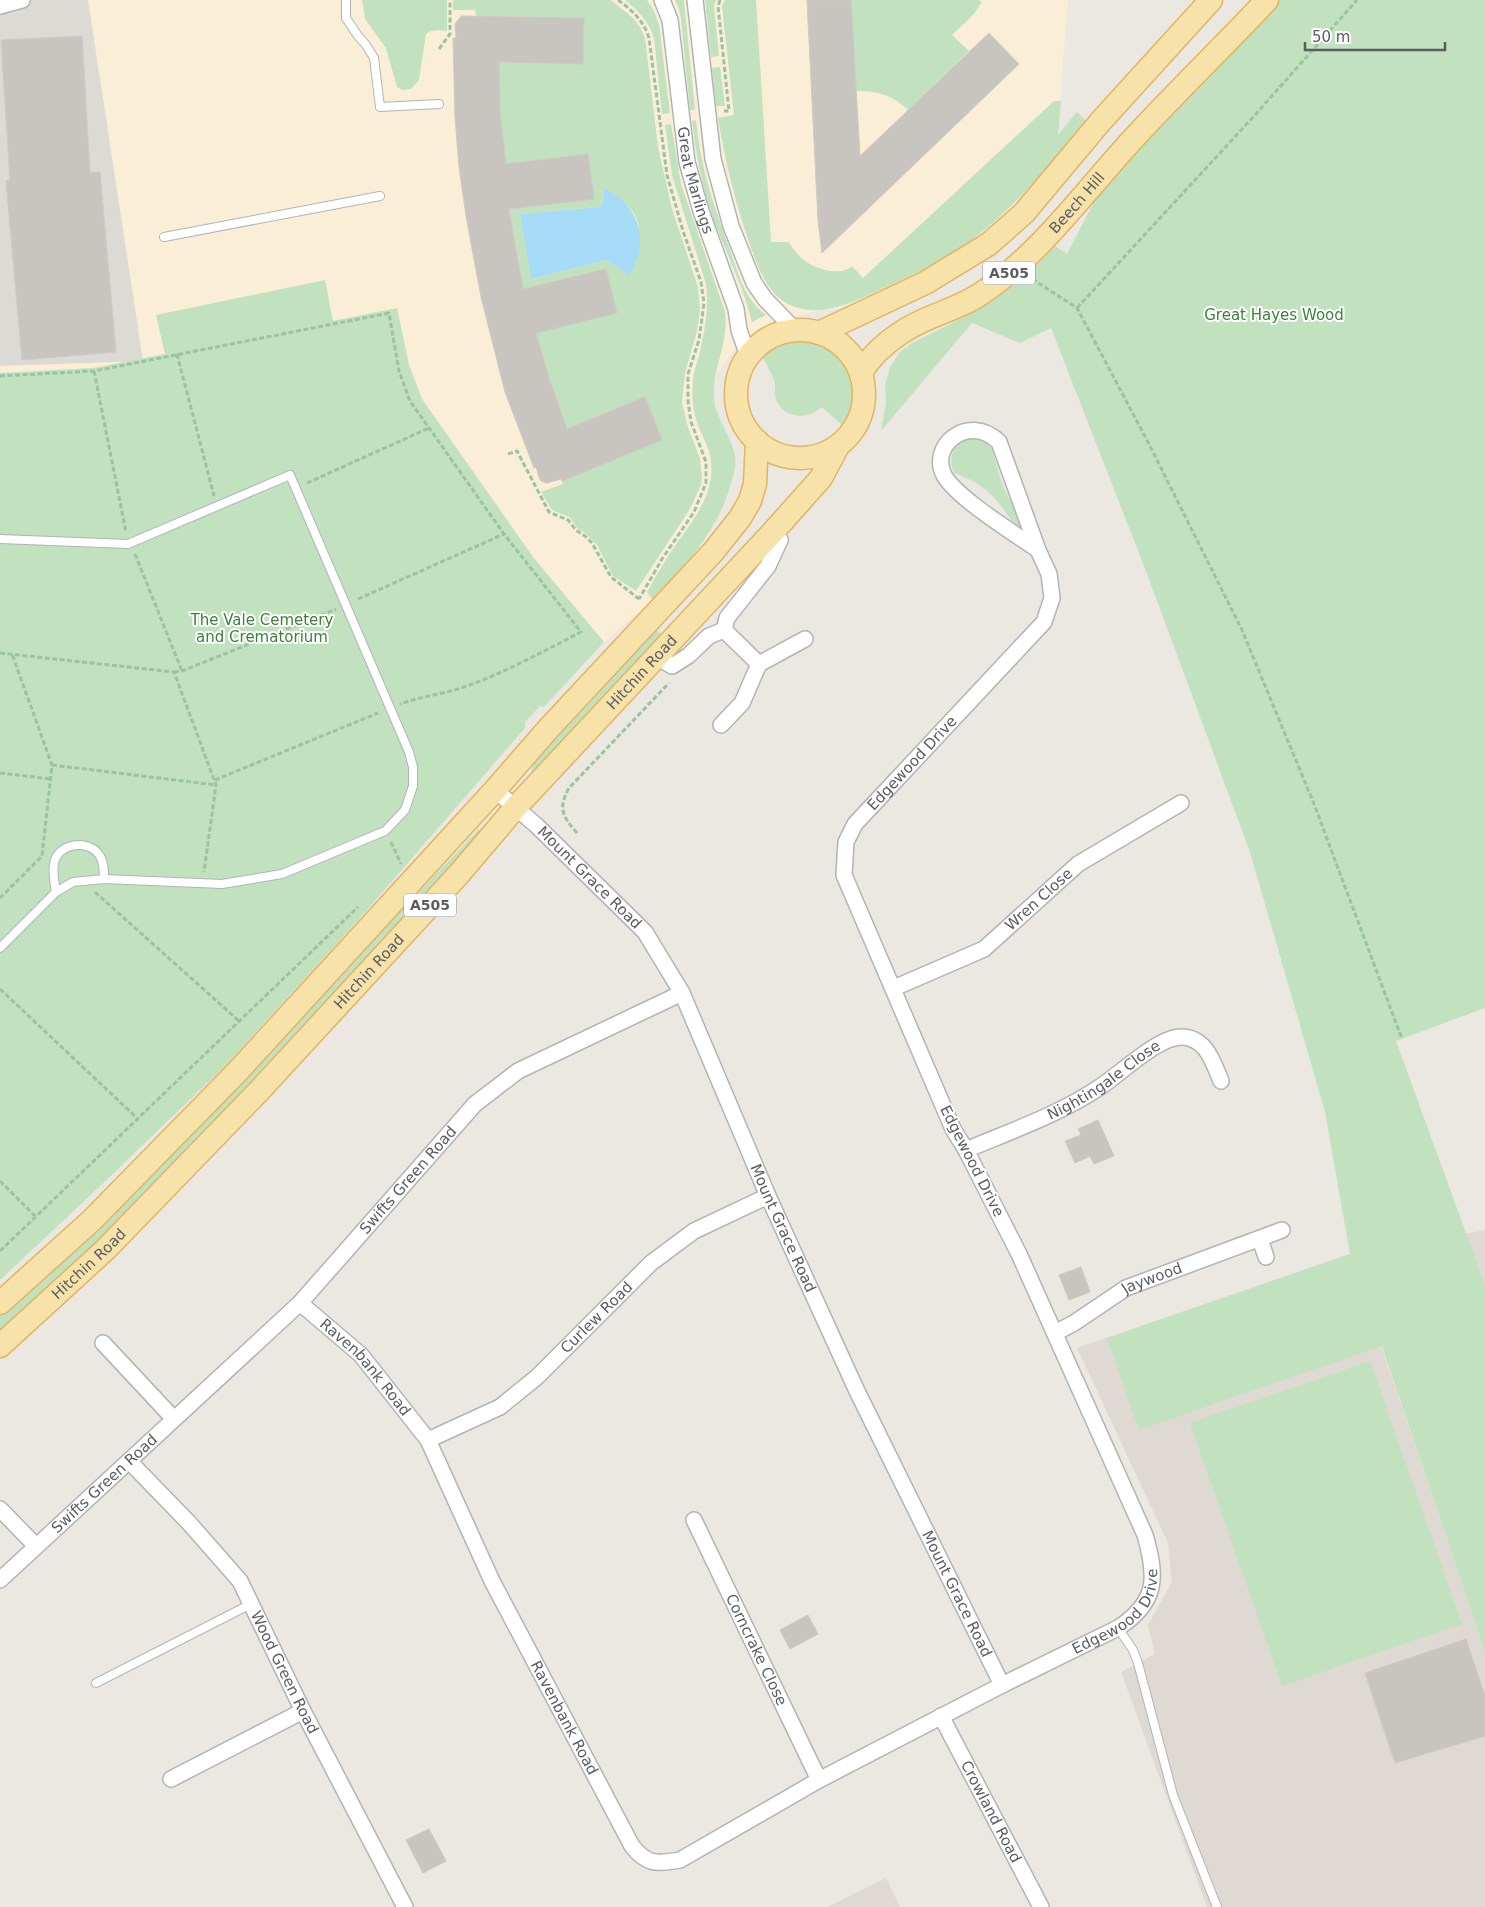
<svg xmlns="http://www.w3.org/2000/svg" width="1485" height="1907" viewBox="0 0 1485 1907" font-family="'DejaVu Sans',sans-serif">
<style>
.commercial{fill:#faeed7}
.industrial{fill:#dcdad5}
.education{fill:#ded9d2}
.green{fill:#c2e1bf;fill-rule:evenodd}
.water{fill:#a5dbf7}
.building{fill:#c8c5c0;stroke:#cfc9c0}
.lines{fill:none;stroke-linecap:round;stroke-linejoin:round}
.lane-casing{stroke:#b1b4b7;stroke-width:10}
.street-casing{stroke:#b1b4b7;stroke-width:18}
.primary-casing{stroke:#e4b361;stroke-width:25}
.path{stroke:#9ac3a2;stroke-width:3;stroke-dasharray:5 2.5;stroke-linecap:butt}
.lane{stroke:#fff;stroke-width:8}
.street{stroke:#fff;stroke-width:15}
.primary{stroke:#f7e3a9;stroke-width:22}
.labels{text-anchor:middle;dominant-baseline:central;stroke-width:4;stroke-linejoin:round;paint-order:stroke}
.shield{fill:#fff;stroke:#8b8e90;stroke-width:1}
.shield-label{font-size:14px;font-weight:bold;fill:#595d60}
.street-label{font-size:15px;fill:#595d60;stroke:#fff}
.park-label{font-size:15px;fill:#3e7e3b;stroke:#fff}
</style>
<rect width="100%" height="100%" fill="#ebe8e1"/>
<!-- commercial -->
<path class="commercial" d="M0,0H1068L1059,113L1009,208L976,237L911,276L843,306L779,319L760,328L737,346L717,373L713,396L719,417L735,456V473L727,499L711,532L691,558L653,600L604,642L533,557L422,399L409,365L397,308L93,368L0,373Z"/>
<!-- industrial -->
<path class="industrial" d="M0,0H88L143,361L0,366Z"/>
<!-- education -->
<path class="education" d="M1485,1230V1285L1466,1234Z
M1350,1254L1485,1652V1907H1207L1121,1672L1155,1654L1148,1625L1172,1582L1168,1543L1077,1348Z
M886,1878L900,1907H827Z"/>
<!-- green -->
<path class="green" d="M362,0H447V31C441,30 431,29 426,34L419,80L411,89L402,90L397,87L386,48L365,19Z
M453,0H611L633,18L640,27L645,38L658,147L672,209L698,287L700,310L697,331L685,373L682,403L688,427L700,459L702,478L701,485L690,509L636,591L613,576L597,545L584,532L578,529L569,517L552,510L541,492L563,484L562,481L662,440L645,398L567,429L550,381L536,333L617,313L606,269L523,289L509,209L594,199L588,154L506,164L500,112L499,62L583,64L584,18L476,16L475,10H453ZM603,189C620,197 636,208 639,228C640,236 632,265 629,274L607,260L531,279L520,214L600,207L604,200Z
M625,0H647L654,11L659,25L670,113L662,114L654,38C649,21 638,11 625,0Z
M675,0H684L695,110H690L681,19L679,9Z
M705,0H716L714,6L719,56L711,57Z
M725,0H756L771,242H789C793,249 797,255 804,260C814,269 842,277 852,266L863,278L1054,101H1061L1058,135L1077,112L1087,122C1052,161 1019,203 977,236C946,261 908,277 871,294C841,307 808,321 779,298C763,284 756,261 749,242C735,201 725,161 718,118L734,115L722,6Z
M851,0H978L982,2L973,15L952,35L969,51L908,110C893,95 878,91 856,91Z
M1278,0H1485V1008L1396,1041L1485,1285V1652L1382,1346L1139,1430L1107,1338L1350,1254L1325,1112L1250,852L1146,571L1051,328L1020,343L972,323L881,431L886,403L885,385L890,367L900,352L912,343L964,317L1002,292L1030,269L1052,244L1067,254L1097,196L1142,137Z
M720,67L725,106H716L712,68Z
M696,120C700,166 714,207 730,250C738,273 745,300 766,315L752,322C743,286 726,253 713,218C702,187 696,154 692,121Z
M671,124L681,184L725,312C729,343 713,366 714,395C714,417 732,435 735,457C737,467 733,477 730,487C717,533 685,565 653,600L647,592C654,579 662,566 670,553C689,525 715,498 711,461C710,447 701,435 697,422C692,409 692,395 693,381C693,372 697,364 699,355C705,331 709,308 706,284L672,175L665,125Z
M325,280L333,321L397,308L409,365L422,399L533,557L604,642L544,707L540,706L525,722V728L360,918L225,1066L95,1191L0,1280V373L93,368L165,354L156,315Z
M801,340C845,347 866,386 842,425L822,407C807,421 781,419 775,396C774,392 776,389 775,385C774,376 766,364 762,356C774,346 786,341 801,340Z
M972,438L981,439L992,448L1002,484L1022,525V529L1017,528C996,499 990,486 954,473C947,457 954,441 972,438Z
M653,627L661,634L548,758L531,773L533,761Z
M479,829L481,833L416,902L348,980L254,1079L196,1144L107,1232L0,1332V1314L402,904L418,893Z
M1370,1361L1462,1624L1282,1686L1190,1423Z"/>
<!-- water -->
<path class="water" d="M603,188C639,203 651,242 629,275L607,260L531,279L520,214L600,207L604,200Z"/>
<!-- building -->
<path class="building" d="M807,0H851L860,156L989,33L1019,64L822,253L818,220Z
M461,16L584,18L583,64L499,62L500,112L506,164L588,154L594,199L509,209L523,289L606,269L617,313L536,333L550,381L567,429L645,397L662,440L562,481L561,479L547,483L543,482L540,480L536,467L534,468L505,392L481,297L466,216L459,167L455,117L453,38H456L455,24Z
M82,36L90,173L100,172L116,352L22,360L6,181L10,180L1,40Z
M1098,1120L1114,1156L1094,1164L1090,1156L1075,1163L1065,1141L1081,1135L1078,1129Z
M1081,1267L1090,1292L1069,1300L1059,1275Z
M808,1615L818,1634L790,1649L780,1630Z
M1466,1639L1485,1696V1736L1395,1763L1365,1673Z
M429,1829L446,1861L423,1873L406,1840Z"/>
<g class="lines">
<defs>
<path id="lane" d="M346,0V18L358,36L366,45L374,58L380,107L439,104
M164,237L380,196
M0,539L128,544L290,475L409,752L413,767V786L405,810L385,831L282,874L222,884L104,879L73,882L56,892L0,948
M56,892C55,884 52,873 54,864C57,843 89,838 100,856C104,863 104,871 104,879
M1118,1628L1133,1650L1138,1663L1173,1795L1217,1907
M96,1683L251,1604"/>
<g id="street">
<path id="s1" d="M662,0L670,20L687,162L701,211L736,309L739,330L748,356"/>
<path d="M695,0L713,159L731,226L754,283L765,299L795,330"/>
<path d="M0,6L22,0"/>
<path d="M772,533L780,540L768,566L727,618L724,630L759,664L805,639"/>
<path d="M657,657L672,666L688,656L709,636L724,630"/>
<path d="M721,725L742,703L759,664"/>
<path id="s2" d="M495,790L536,825L645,932L682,993L768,1196L856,1389L1002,1685"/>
<path id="s3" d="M894,988L984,949L1078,864L1181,803"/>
<path id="s4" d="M966,1150C1011,1131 1060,1114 1100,1087C1120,1074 1158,1037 1181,1037C1206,1037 1213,1062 1221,1081"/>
<path d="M1260,1239L1266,1257"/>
<path id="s5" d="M300,1303L361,1355L428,1440L492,1581L632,1846C647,1865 657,1864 680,1860L819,1780L1002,1685L1118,1628C1158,1602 1157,1577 1145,1535L1019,1254L966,1150L953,1129L844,875L846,842L855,824L1044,622L1052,598L1049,574L1038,550L999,442C968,412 927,447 945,477C960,500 1014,533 1038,550"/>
<path id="s6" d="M1055,1333L1074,1323L1126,1288L1282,1230"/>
<path d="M103,1343L174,1419"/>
<path id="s7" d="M428,1440L500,1407L537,1377L651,1263L694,1231L768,1196"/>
<path id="s8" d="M129,1461L190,1524L240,1581L303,1711L405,1907"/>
<path d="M0,1509L36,1546"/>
<path id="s9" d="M694,1520L819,1780"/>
<path id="s10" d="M0,1580L300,1303L475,1104L518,1071L682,993"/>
<path id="s11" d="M941,1716L1041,1907"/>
<path d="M171,1779L303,1711"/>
</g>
<g id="primary">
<circle cx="800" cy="394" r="64"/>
<path d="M819,333L925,283L989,244L1024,213L1101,121L1211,0"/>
<path id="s12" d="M861,373C871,355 889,340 907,329C929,315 956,310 979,295C1040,255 1084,192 1133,139C1176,92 1223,47 1267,0"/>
<path d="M0,1303L92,1220L237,1072L495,790L549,728L713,552L740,518L750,501L755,484L757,441"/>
<path id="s13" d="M0,1346L106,1249L258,1092L459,874L515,808L772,533L821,478L838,446"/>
</g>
</defs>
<!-- lane casing -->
<use href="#lane" class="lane-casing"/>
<!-- street casing -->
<use href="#street" class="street-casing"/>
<!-- primary casing -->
<use href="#primary" class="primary-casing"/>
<!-- path -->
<path class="path" d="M618,0C632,10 644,21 649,38L667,175L683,231L701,282L704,303L699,340L688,374V401L691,422L706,462V483L694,512L662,559L639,599
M720,0L718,6L729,111H724
M439,49L450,34V0
M1032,279L1077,308L1149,444L1242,630L1314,804L1402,1039
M1077,308L1255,115L1357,0
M177,354L214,496
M94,371L126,532
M0,376L94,371L389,313L399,371L410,401L504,534L581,632C544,651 506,672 467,686C445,694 422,696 400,704
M508,454L517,451L549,512L568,520L576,530L585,536L592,543L611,577L639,599
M307,483L429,428
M135,554L182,671
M358,599L504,534
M0,653L174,672L216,785L204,872
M174,672L182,671L336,609
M52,765L216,785
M0,773L51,779
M215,780L378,713
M577,833C562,816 558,808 569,788L669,683
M391,842L401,864
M95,892L240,1022
M0,898L42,856L52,765L12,654
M0,989L138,1119
M0,1181L36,1217
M0,1251L358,907"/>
<!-- lane -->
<use href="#lane" class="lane"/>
<!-- street -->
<use href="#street" class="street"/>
<!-- primary -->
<use href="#primary" class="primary"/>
</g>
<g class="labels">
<!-- shield labels -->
<g class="shield">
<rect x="983" y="261.5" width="52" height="23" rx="4"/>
<rect x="404" y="893.5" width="52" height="23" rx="4"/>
</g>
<g class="shield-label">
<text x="1009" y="273">A505</text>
<text x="430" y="905">A505</text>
</g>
<!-- street labels -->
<g class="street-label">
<text stroke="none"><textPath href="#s1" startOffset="184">Great Marlings</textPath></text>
<text stroke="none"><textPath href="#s12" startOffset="279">Beech Hill</textPath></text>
<text stroke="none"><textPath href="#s13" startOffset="931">Hitchin Road</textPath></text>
<text stroke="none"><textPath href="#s5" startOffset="2162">Edgewood Drive</textPath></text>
<text stroke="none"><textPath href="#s2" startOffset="129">Mount Grace Road</textPath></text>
<text stroke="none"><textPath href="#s3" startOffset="172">Wren Close</textPath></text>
<text stroke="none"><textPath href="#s13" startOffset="526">Hitchin Road</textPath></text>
<text stroke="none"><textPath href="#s4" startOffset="155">Nightingale Close</textPath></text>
<text transform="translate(972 1161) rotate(63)">Edgewood Drive</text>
<text stroke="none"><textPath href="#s10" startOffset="572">Swifts Green Road</textPath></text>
<text stroke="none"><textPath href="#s2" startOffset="534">Mount Grace Road</textPath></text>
<text stroke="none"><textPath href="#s13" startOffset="121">Hitchin Road</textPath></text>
<text stroke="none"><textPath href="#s6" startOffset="112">Jaywood</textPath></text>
<text stroke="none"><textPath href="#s7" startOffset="211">Curlew Road</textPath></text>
<text stroke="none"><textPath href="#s5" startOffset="92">Ravenbank Road</textPath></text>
<text stroke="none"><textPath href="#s10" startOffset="142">Swifts Green Road</textPath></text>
<text stroke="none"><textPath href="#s2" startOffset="939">Mount Grace Road</textPath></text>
<text stroke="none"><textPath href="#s5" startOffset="1204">Edgewood Drive</textPath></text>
<text stroke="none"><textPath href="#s9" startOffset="144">Corncrake Close</textPath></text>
<text stroke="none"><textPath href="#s8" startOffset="265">Wood Green Road</textPath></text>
<text stroke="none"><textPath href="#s5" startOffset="498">Ravenbank Road</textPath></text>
<text stroke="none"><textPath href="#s11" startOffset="108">Crowland Road</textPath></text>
</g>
<!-- park labels -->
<g class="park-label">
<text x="1274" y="315">Great Hayes Wood</text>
<text x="262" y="620">The Vale Cemetery<tspan x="262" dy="17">and Crematorium</tspan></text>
</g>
</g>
<!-- scale -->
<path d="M1305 42v8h140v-8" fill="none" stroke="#595d60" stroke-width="2.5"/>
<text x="1312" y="42" font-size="15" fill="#595d60" stroke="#ffffff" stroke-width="4" paint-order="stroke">50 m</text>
</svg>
